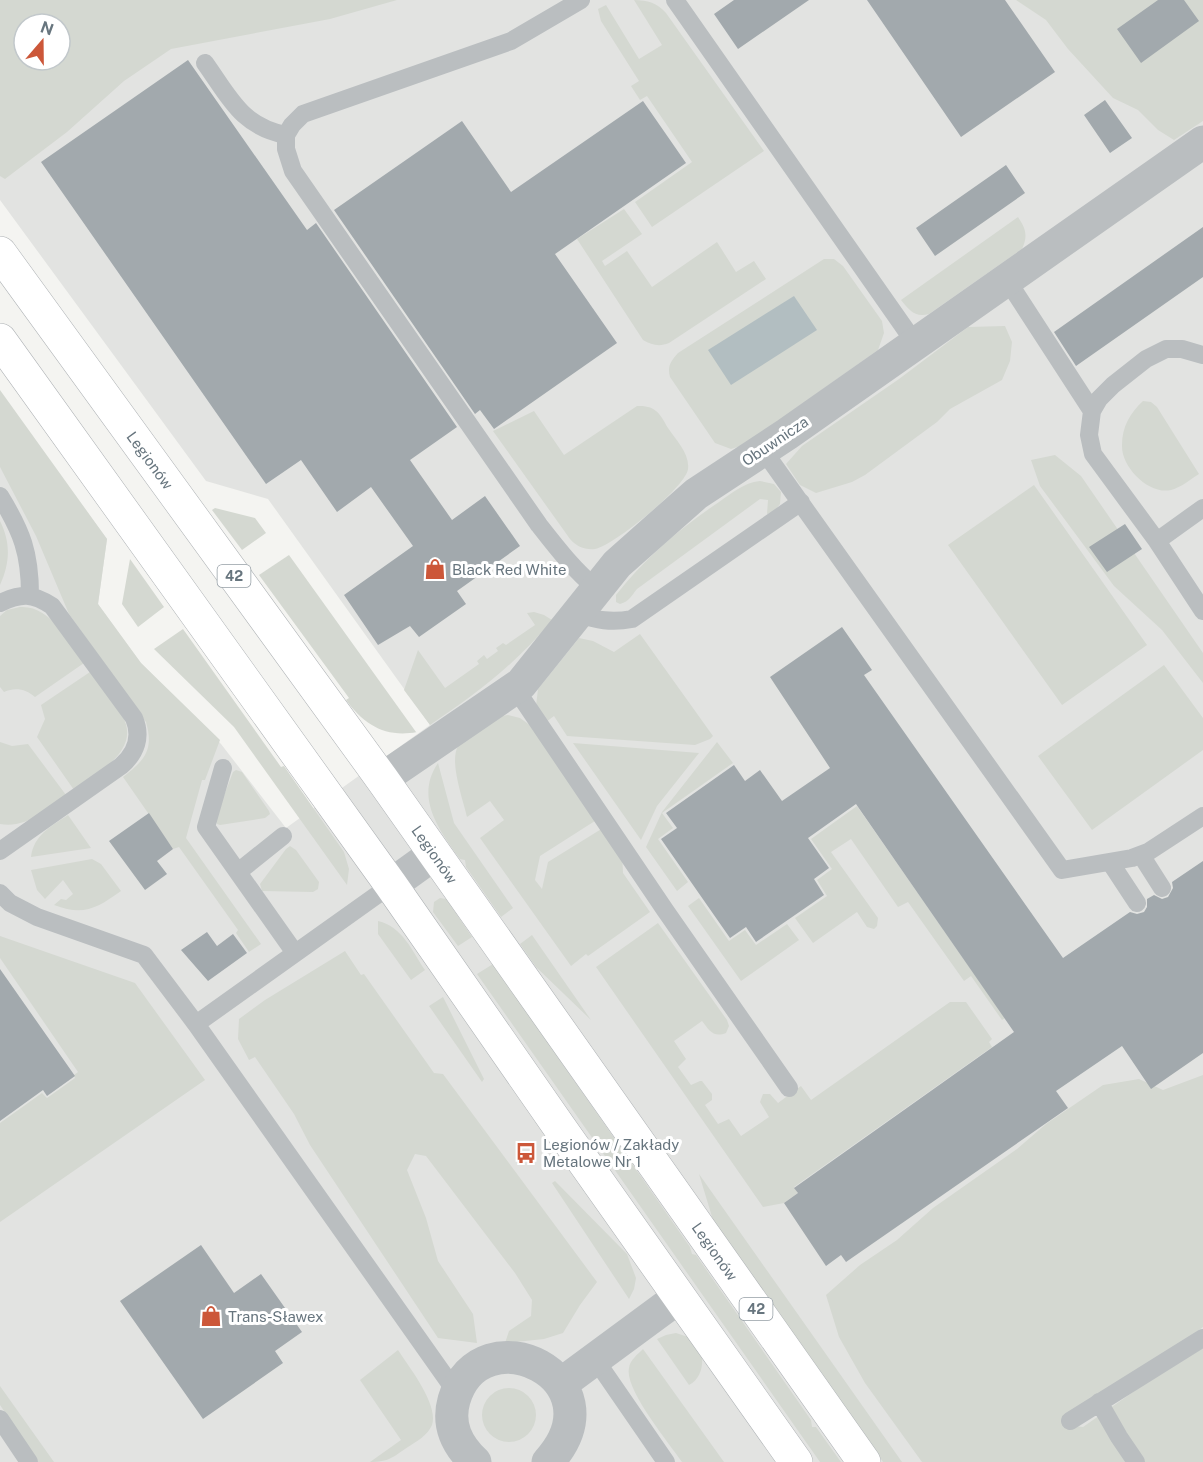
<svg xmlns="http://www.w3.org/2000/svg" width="1203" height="1462" viewBox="0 0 1203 1462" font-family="'Public Sans',sans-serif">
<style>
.built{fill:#e2e3e1;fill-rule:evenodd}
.green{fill:#d4d8d1;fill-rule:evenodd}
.water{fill:#b2bec1}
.building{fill:#a2a9ad}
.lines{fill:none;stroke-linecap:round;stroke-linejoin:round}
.primary-casing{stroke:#aeb2b5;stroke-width:34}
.service{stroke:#babec0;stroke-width:18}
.minor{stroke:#babec0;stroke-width:33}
.tertiary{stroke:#babec0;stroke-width:33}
.primary{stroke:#fff;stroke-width:33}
.labels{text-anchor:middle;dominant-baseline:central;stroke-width:6;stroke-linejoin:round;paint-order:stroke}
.shield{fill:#fff;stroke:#959ea5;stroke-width:1.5}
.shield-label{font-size:14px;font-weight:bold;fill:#67757e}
.street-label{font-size:15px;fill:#67757e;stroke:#fff}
.poi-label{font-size:15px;fill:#67757e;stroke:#fff;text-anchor:start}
</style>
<rect width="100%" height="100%" fill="#f4f4f1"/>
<!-- built -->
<path class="built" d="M0,0H1203V1462H0V394L107,539L98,604L141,663L221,744L286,828L430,725L268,499L206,481L0,200ZM24,24H60V60H24Z"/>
<!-- green -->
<path class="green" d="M0,0H397L330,19L171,49L124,81L67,132L5,179L0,176ZM24,24H60V60H24Z
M634,0C648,0 657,3 666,13L764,151L652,227L635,202L692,162L647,96L640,100L631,86L639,81L601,21L598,9L606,5L639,59L662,45Z
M1016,0H1203V121L1174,140L1158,130L1138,110L1113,98L1068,49L1046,20Z
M624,209L642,234L602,261L605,266L627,251L652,287L717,242L736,272L754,261L766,279L669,343C659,347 652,345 643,340L577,239Z
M1018,217C1026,229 1028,236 1022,249L929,314C915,318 909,310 901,300Z
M824,259H834L843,266L882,321L884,333L878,350L744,445L731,449L715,443L670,377C667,366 671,361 678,353Z
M1005,326L1012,342L1010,361L1002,380L950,409L937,422L865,475L852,482L816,493L800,485L786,464L802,446L899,379L968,327Z
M0,390L107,539L98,604L141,663L220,740L205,780H202L186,838L261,944L249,952L236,933L238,930L179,847L173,849L123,777C145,760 154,750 146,722L69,614L36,536L0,467Z
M1143,401L1151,402L1157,407L1199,474C1191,479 1180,488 1171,490C1149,495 1121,467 1122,445C1122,427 1130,413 1143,401Z
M637,406C656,405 660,414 668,428C676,440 690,454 688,469C686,487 613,546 595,549C585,550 577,547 570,539L493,431L534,411L564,455Z
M1055,455L1081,476L1203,653V683L1162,630L1114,586L1040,486L1031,460Z
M760,481L774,484L781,492L780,504L773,513L767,514L768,500L760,499L637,589C631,596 630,601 620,604L616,602V595C645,558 680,528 719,502C732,493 743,483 760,481Z
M1034,485L1147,645L1062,705L948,545Z
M215,508L255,518L266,533L242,550L212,510Z
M0,521C11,543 10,563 0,585Z
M289,555L416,732H417C386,738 364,725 346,700L349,698L259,575Z
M130,559L164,607L138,627L122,604Z
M20,607C51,605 68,642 84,663L35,697C26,689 15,687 4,692L0,687V616L7,610Z
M534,612L544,615L552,620C516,664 476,694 430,725L404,690L418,650L445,688L479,664L477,661L484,655L487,659L498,651L496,648L503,643L506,645L535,625L527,613Z
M183,629L281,767L284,766L344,852L349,869L347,885L234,727L154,649Z
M640,634L713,736L710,739L695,745L567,736L554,716L546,722L536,706L538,689L579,638L593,641L614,652Z
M1164,665L1203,718V750L1092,830L1038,756Z
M90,672C101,687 114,701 123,717C141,751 96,774 74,790L37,737L45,719L41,705Z
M508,715L520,718L531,726L598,819L540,856L535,880L542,889L548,862L603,828L622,853L623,873L650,912L588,956L586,954L571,966L480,838L504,820L490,801L467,817C463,799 449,762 458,746L502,716Z
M0,742L12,746L28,744L66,795C46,809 26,829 0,824Z
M717,742L733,763L662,813L673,828L658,839L688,882L677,891L646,847L662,812Z
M573,743L699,753L657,806L641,840Z
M438,763L454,823L513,908L501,917L466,867L465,860L460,859C440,831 414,798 438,763Z
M236,770L242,772L269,811L270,814L265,818L220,825L217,824L215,819L233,772Z
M857,806L1005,1018L1002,1020L971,976L964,981L908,902L898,907L851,839L831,852L878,918L877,926L874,929L867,927L857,912L813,943L795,918L827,896L817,880L832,869L811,839Z
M68,815L91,848L31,857C34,835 50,827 68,815Z
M290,846L296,850L319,882L318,889L313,892L262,891L260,884L286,849Z
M92,859L101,864L121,891C96,909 83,916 54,905L61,899L66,900L73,894L63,880L45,899L37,890L31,870Z
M440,898L446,899L449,903L472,937L458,946L433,912L434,902Z
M699,898L729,941L745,930L756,945L787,924L799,940L741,981L688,906Z
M378,921C403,927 412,951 425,970L411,980L378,934Z
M658,923L727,1020L729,1026L726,1033C713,1038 709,1030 702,1021L674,1041L686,1059L678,1067L691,1085L700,1081H702L712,1094V1100L705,1105L718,1124L729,1119L741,1136L769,1117L760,1102L763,1094H770L778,1103L801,1086L811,1100L950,1002H966L992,1039L989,1042L992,1047L794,1187L798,1193L784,1203L763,1207L596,967Z
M532,935L591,1020L536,967L520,944Z
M0,936L135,983L205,1080L0,1222V1123L42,1093L47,1098L75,1078L74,1075L78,1072L0,958Z
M345,951L361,975L364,974L434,1073L443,1074L597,1282L580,1305L563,1333L544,1339L505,1343L509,1331L531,1316L532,1300L515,1273L426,1156L415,1154L407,1170L426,1218L438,1261L473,1314L477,1343L438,1338L310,1145L294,1114L255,1057L249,1060L238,1039L239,1019L265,1000Z
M493,964L690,1247L692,1254L696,1255L811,1420L812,1427H816L841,1462H820L477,974Z
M443,997L484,1079L482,1082L429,1006Z
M1203,1075V1327L1067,1425L1083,1427L1146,1383L1203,1348V1462H922L865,1383L839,1337L826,1295L860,1265L897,1240L933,1208L1017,1149L1046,1124L1103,1085L1139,1079L1163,1090Z
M699,1174L902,1462H883L713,1220Z
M555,1181L627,1254L636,1278L634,1289L629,1299L552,1183Z
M676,1333L688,1337L702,1356C703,1368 700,1379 689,1385L657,1339L666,1335Z
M643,1349L724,1462H682C669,1443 624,1389 629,1368C630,1360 638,1354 643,1349Z
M398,1350C409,1367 439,1405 432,1425C428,1435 416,1442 408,1447C393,1457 389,1462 370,1462L401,1440L360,1380Z
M0,1386L54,1462H38L0,1405Z
M482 1415a27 27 0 1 1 54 0a27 27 0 1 1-54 0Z"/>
<!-- water -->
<path class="water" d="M794,296L817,330L731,385L708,350Z"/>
<!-- building -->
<path class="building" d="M734,0H809L738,49L714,14Z
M867,0H1005L1055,72L961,137Z
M1158,0H1184L1199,21L1141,63L1117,29Z
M188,60L307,230L316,223L457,427L410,460L452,520L485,496L520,546L457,591L466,604L419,637L410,626L378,645L344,595L413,546L371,487L337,512L301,460L266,484L41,162Z
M1105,100L1132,138L1110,153L1084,115Z
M643,101L686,163L555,254L617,343L494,429L480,410L475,414L334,210L462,121L511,192Z
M1006,165L1025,193L935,256L916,228Z
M1203,227V277L1076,366L1054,332Z
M1125,524L1142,549L1107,572L1089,547Z
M842,627L872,670L864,675L1063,958L1130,912L1137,914L1144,912L1147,907V899L1154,895L1162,899L1168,897L1173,888L1172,882L1203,861V1053L1151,1089L1122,1046L1056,1091L1068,1108L846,1262L841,1255L826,1266L784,1203L798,1193L794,1188L1014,1032L856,804L808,838L829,868L814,879L824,895L756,942L746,927L730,938L661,839L677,828L666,813L734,765L745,781L760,770L782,801L830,768L770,677Z
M149,813L173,849L157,861L167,874L145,890L109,841Z
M207,932L217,946L233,934L247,953L208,981L181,950Z
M0,969L75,1076L47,1096L43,1090L0,1121Z
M201,1245L234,1293L261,1274L302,1332L275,1351L283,1363L203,1419L120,1301Z"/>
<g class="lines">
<defs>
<g id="primary">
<path id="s1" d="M0,253L382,779L864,1462"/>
<path d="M0,340L391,885L560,1128L796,1462"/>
</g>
</defs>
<!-- primary casing -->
<use href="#primary" class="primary-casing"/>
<!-- service -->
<path class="service" d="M675,0L915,343
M205,63C230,98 241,126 286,135V149L293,171L539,525C557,548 574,570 597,589
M286,135L292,125L303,114L511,41L581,0
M1007,280L1092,411
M1203,355L1182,349H1166L1146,359L1113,385L1099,399L1092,411L1089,435L1093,454L1157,541L1203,611
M763,450L1062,870L1132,858L1148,852L1203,816
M0,496C22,532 30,553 30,595
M1157,541L1203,508
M0,603C22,593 32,593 52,606L134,718C142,737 136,753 121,766L0,851
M577,614C597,620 611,623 632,619L801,502
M515,688L665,910L789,1088
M223,768L206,827L295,953
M1141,855L1162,888
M1110,862L1137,903
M238,872L283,836
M391,885L196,1024L456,1392
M0,893L10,903L37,917L144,955L196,1024
M595,1359L666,1462
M1099,1402L1119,1437L1136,1462
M0,1419L29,1462
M1070,1421L1203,1338"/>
<!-- minor -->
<path class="minor" d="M382,779L521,684L617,564L696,494L787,434L1203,142
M391,885L434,854"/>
<!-- tertiary -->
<path class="tertiary" d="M561,1384L679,1297
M475,1462C457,1445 447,1425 454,1400C480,1310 624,1378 548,1462"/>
<!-- primary -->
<use href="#primary" class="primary"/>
</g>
<!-- icons -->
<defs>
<symbol id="shop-bare" viewBox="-9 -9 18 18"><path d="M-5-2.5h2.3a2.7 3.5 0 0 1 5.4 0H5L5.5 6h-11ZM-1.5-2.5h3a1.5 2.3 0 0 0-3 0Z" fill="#cc5739" stroke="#fff" stroke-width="2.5" paint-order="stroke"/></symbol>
<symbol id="bus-bare" viewBox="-9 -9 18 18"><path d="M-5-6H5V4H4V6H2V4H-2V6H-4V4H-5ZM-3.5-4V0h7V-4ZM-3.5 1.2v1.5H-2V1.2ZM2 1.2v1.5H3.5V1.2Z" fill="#cc5739" stroke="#fff" stroke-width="2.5" paint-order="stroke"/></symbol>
</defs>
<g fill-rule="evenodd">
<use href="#shop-bare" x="420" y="554" width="30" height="30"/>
<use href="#bus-bare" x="511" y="1138" width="30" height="30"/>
<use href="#shop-bare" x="196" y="1301" width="30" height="30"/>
</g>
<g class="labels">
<!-- shield labels -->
<g class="shield">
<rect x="217.5" y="565" width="33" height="22" rx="4.5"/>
<rect x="739.5" y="1298" width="33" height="22" rx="4.5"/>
</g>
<g class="shield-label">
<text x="234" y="576">42</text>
<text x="756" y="1309">42</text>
</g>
<!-- street labels -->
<g class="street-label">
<text transform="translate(775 441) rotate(-34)">Obuwnicza</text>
<text stroke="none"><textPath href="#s1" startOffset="256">Legionów</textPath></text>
<text stroke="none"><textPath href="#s1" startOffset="742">Legionów</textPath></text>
<text stroke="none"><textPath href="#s1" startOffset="1228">Legionów</textPath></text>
</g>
<!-- poi labels -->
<g class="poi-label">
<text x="452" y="569">Black Red White</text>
<text x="543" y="1144">Legionów / Zakłady<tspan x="543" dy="17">Metalowe Nr 1</tspan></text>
<text x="228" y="1316">Trans-Sławex</text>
</g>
</g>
<!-- north arrow -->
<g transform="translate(42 42) rotate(20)"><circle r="28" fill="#ffffff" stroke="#c2c8cb" stroke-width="1.5"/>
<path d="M0-4.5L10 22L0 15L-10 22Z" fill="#cc5739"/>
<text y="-9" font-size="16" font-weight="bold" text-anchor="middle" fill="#67757e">N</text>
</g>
</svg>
